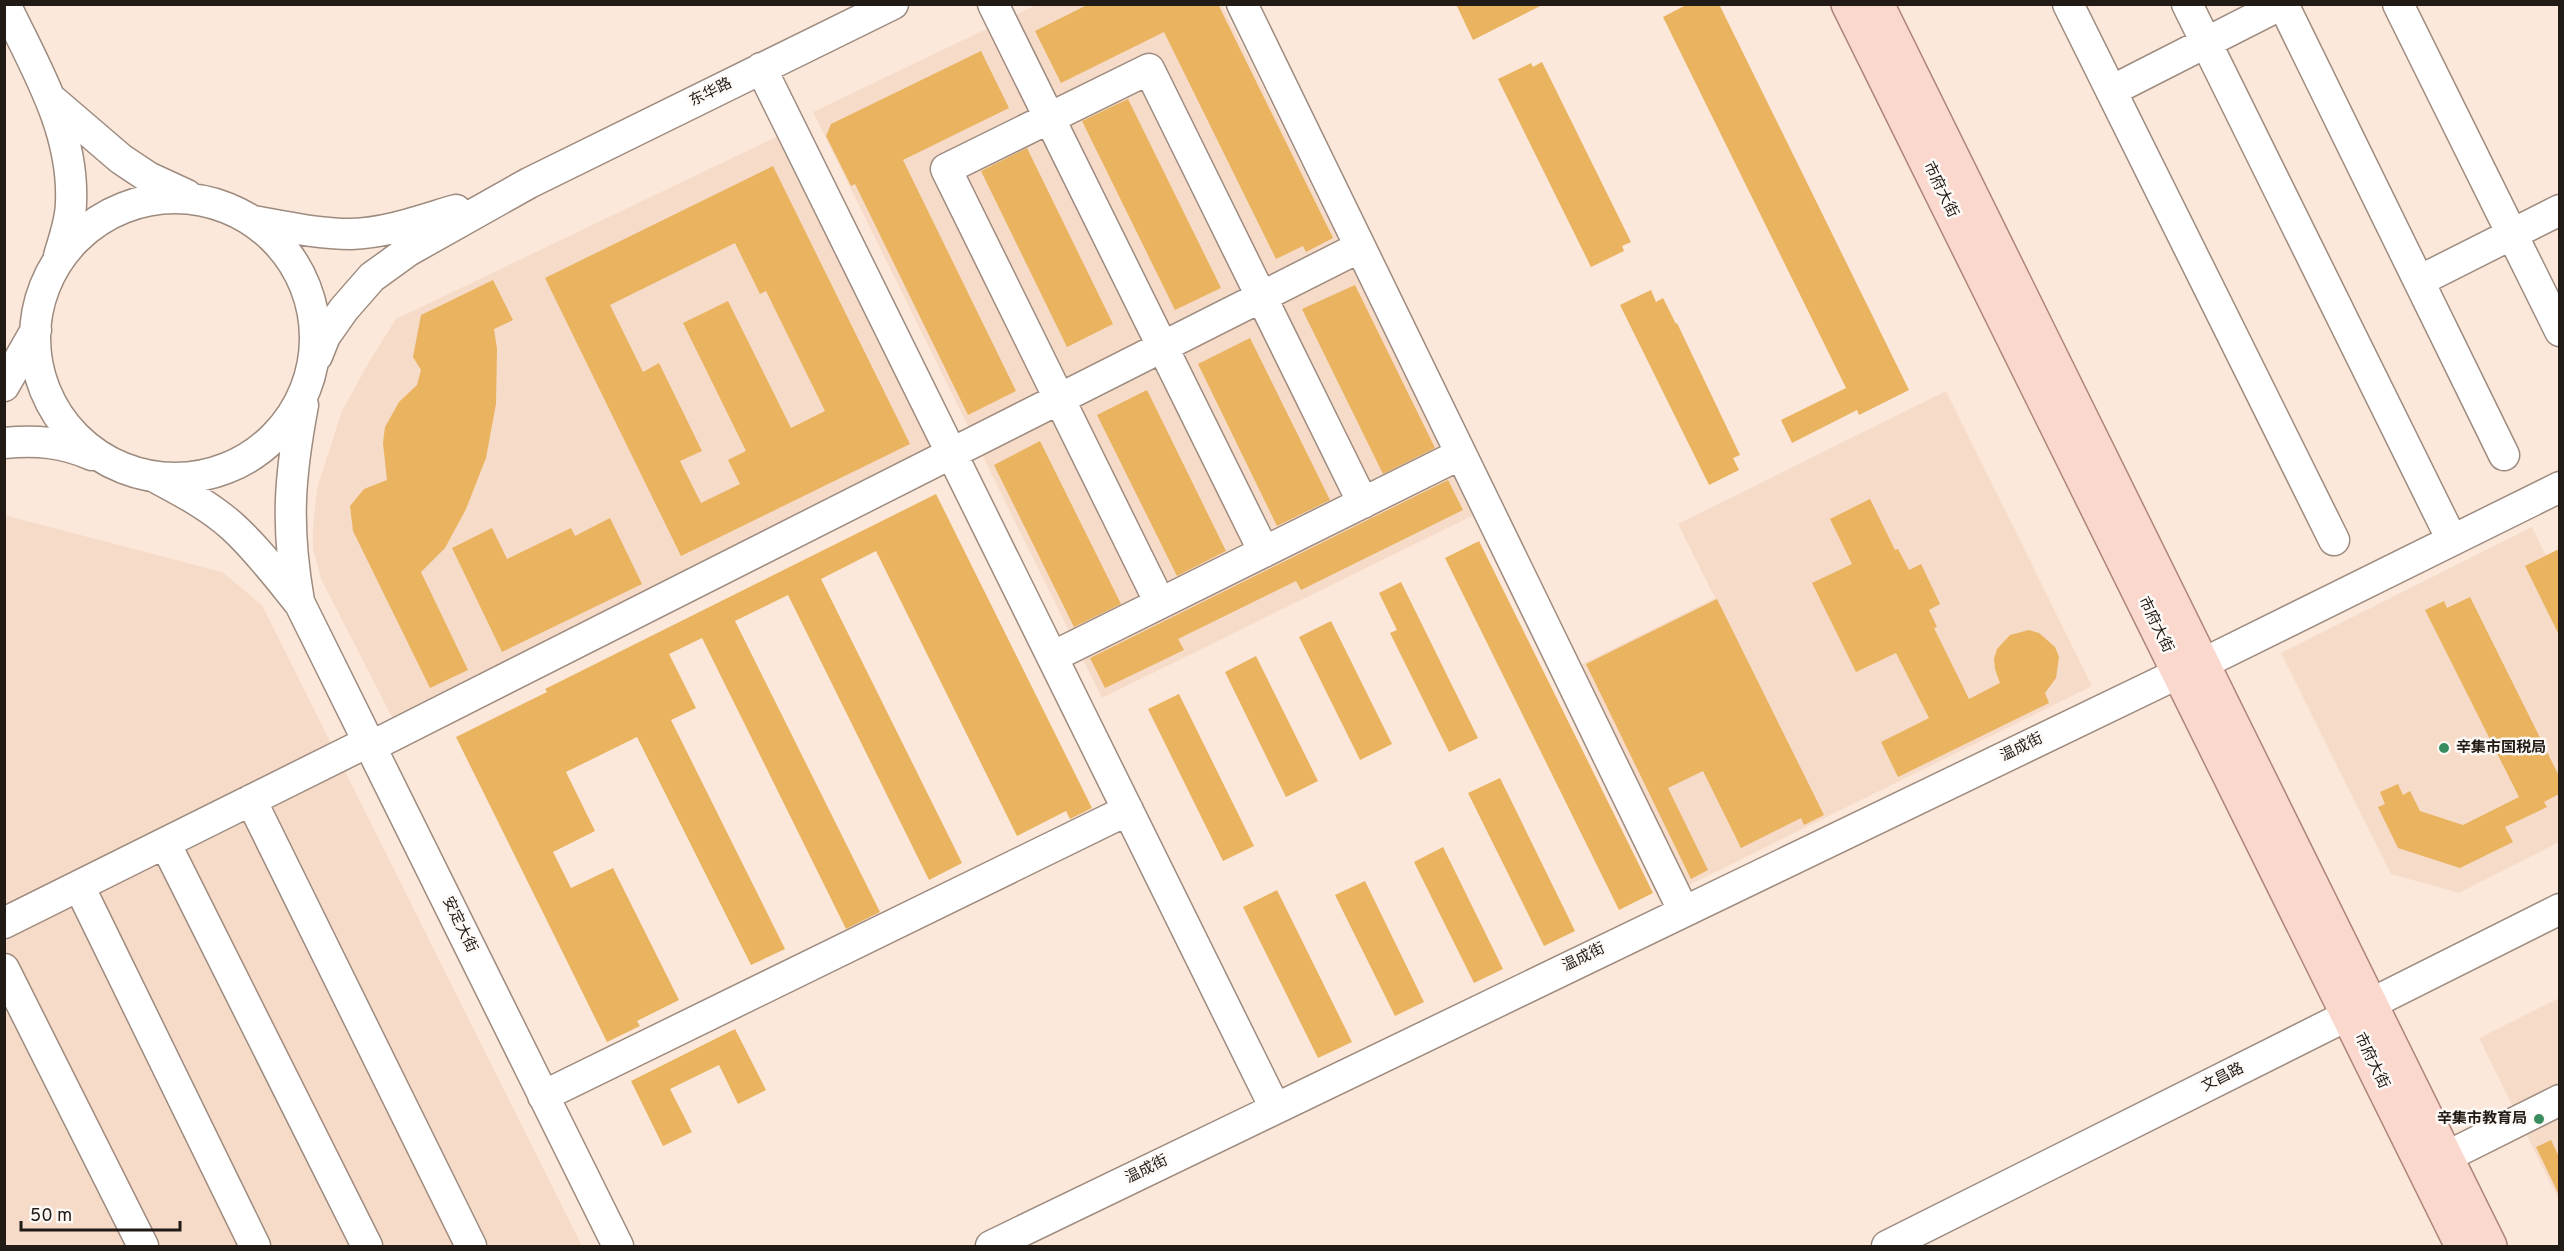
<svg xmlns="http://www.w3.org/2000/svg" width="2564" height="1251" viewBox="0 0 2564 1251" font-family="Overpass,'Noto Sans SC',sans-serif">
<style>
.built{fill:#f6dbc8}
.building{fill:#e9b35f;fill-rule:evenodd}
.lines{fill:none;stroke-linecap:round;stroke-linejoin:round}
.minor-casing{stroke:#9e8b7f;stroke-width:33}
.major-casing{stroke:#ad8578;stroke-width:36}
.minor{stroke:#fff;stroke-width:30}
.major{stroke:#fbd8ce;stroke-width:33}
.poi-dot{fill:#388c5f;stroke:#fdf9f6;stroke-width:2}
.labels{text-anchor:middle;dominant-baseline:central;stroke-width:5;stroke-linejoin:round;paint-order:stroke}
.street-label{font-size:15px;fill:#211a15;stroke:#fdf9f6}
.poi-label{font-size:15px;font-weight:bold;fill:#211a15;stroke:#fdf9f6;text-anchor:start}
</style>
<rect width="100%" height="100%" fill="#fce8da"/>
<!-- built -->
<path class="built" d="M1036,5H1222L1474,515L1102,698L813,112Z
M778,136L934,454L393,719L321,579L313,549V526L317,488L342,411L370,360L396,319Z
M1946,391L2092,686L1687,886L1578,666L1715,598L1678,524Z
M4,515L222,572L262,605L582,1246H5Z
M2532,527L2559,582V842L2459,893L2391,874L2281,653Z
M2559,998V1201L2479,1038Z"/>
<!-- building -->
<path class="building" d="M1089,4H1218L1333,238L1306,252L1303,246L1276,259L1164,32L1061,83L1035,31Z
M1456,4H1544L1473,40Z
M1688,4H1719L1909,390L1859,415L1857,410L1792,443L1781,420L1846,388L1663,17Z
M981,51L1009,108L903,160L1016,391L968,415L855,184L851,186L826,136L831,124Z
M1542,62L1631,242L1622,246L1624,251L1591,267L1498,79L1531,63L1533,67Z
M1128,99L1221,288L1175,310L1082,121Z
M1027,148L1113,324L1067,347L981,171Z
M773,166L910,444L681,556L545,278ZM735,243L760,294L766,291L825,411L791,428L728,301L683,323L746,451L728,460L740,484L701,503L680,461L702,451L659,363L643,372L610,305Z
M493,280L513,320L494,329L497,349L496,404L486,458L466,509L445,548L421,572L468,670L430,688L353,531L350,506L364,489L387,480L383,443L385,427L399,402L417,385L421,370L413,357L421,315Z
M1355,285L1435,448L1383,474L1302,309Z
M1651,290L1656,302L1663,298L1676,324L1677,323L1740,455L1733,458L1739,470L1709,485L1620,305Z
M1250,338L1330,500L1277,526L1198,364Z
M1147,390L1226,551L1177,576L1097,415Z
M1040,441L1121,604L1074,627L994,465Z
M1448,480L1463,510L1301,590L1296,581L1178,639L1184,650L1105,688L1090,658Z
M936,494L1092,808L1070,819L1066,811L1017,836L876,551L821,579L962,863L929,880L788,595L735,621L880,912L846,929L702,638L669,654L696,708L671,720L785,949L751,965L637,737L566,772L595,831L553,852L571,888L613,868L679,1000L637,1021L640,1026L607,1042L456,737L547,692L545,689Z
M1870,499L1895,550L1898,549L1909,570L1921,564L1940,604L1929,610L1937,627L1934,628L1969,699L2000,683L1995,669L1994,659L1997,649L2010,635L2029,630L2039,633L2055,647L2059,657L2056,678L2045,693L2049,703L1898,777L1881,742L1929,718L1896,653L1856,672L1812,583L1852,564L1830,519Z
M610,518L642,584L502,652L452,548L492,528L507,559L571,528L575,536Z
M1479,541L1653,893L1619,910L1445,558Z
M2559,549V635L2525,566Z
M1401,582L1478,738L1449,752L1390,633L1397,630L1379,593Z
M2470,597L2559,776V794L2544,802L2547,807L2505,827L2513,842L2460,868L2398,848L2378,807L2385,804L2380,792L2398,784L2403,795L2410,791L2420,811L2463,825L2519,797L2425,610L2444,601L2447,608Z
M1717,599L1824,815L1804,825L1801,818L1741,848L1703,771L1668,788L1708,870L1691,879L1586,664Z
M1331,621L1392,744L1360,760L1299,637Z
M1256,656L1318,781L1286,797L1225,672Z
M1179,694L1254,846L1223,861L1148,709Z
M1500,778L1575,931L1544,946L1468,793Z
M1443,847L1503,969L1474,983L1414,862Z
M1365,881L1424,1002L1395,1016L1335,895Z
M1277,890L1352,1042L1318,1058L1243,907Z
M735,1029L766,1090L738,1104L719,1065L670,1089L692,1132L663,1146L631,1081Z
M2551,1140L2559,1157V1195L2536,1147Z"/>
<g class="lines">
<defs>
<path id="minor" d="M5,4C35,67 74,130 71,202C71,221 64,238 59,256
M993,4L1264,552
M1242,4L1683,910
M2068,4L2334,540
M2187,4L2452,540
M2283,4L2504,455
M2398,4L2560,331
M761,68L1275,1108
M2111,91L2282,4
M51,99L121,159L148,177L187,195
M35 338a140 140 0 1 1 280 0a140 140 0 1 1-280 0Z
M253,221C286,227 318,234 351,234C387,233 422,220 456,210
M2419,281L2560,210
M317,356L325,336L344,309L372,277L408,251L529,183L893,4
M4,386L36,330
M4,443C37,440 62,442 92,455
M155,477C183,492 210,506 233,527C258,550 279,578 300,604L618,1246
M299,601C286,527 289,479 303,405
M1160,603L946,169L1149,69L1363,503
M1052,657L1461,454
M2202,664L2560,487
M370,747L1360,247
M251,800L471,1246
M165,843L367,1246
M79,886L255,1246
M4,923L368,742
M4,969L143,1246
M543,1096L1128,810
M2446,1157L2560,1100
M991,1246L2179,673
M1887,1246L2560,909"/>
<path id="major" d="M1848,4L2462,1246
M1877,4L2490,1246"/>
</defs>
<!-- minor casing -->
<use href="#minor" class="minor-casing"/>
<!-- major casing -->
<use href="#major" class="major-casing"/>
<!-- minor -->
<use href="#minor" class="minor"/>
<!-- major -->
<use href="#major" class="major"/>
</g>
<!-- markers -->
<g class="poi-dot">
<circle cx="2444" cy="748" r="6"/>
<circle cx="2539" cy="1119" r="6"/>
</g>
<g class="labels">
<!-- street labels -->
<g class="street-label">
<text transform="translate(711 93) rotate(-26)">东华路</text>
<text transform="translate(1940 190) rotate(64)">市府大街</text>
<text transform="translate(2155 625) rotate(64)">市府大街</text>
<text transform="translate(2022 748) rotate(-26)">温成街</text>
<text transform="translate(459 925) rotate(64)">安定大街</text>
<text transform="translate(1584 958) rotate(-26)">温成街</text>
<text transform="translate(2371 1061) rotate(64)">市府大街</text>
<text transform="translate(2223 1078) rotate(-27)">文昌路</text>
<text transform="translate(1147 1170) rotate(-26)">温成街</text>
</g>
<!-- poi labels -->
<g class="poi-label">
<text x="2456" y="748">辛集市国税局</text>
<text x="2527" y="1119" text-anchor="end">辛集市教育局</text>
</g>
</g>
<!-- border -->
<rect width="2564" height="1251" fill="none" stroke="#211a15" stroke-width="12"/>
<!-- scale -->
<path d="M21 1221v9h159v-9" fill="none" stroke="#211a15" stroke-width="3"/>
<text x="30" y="1221" font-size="18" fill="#211a15" stroke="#fdf9f6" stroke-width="4.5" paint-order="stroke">50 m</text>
</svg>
